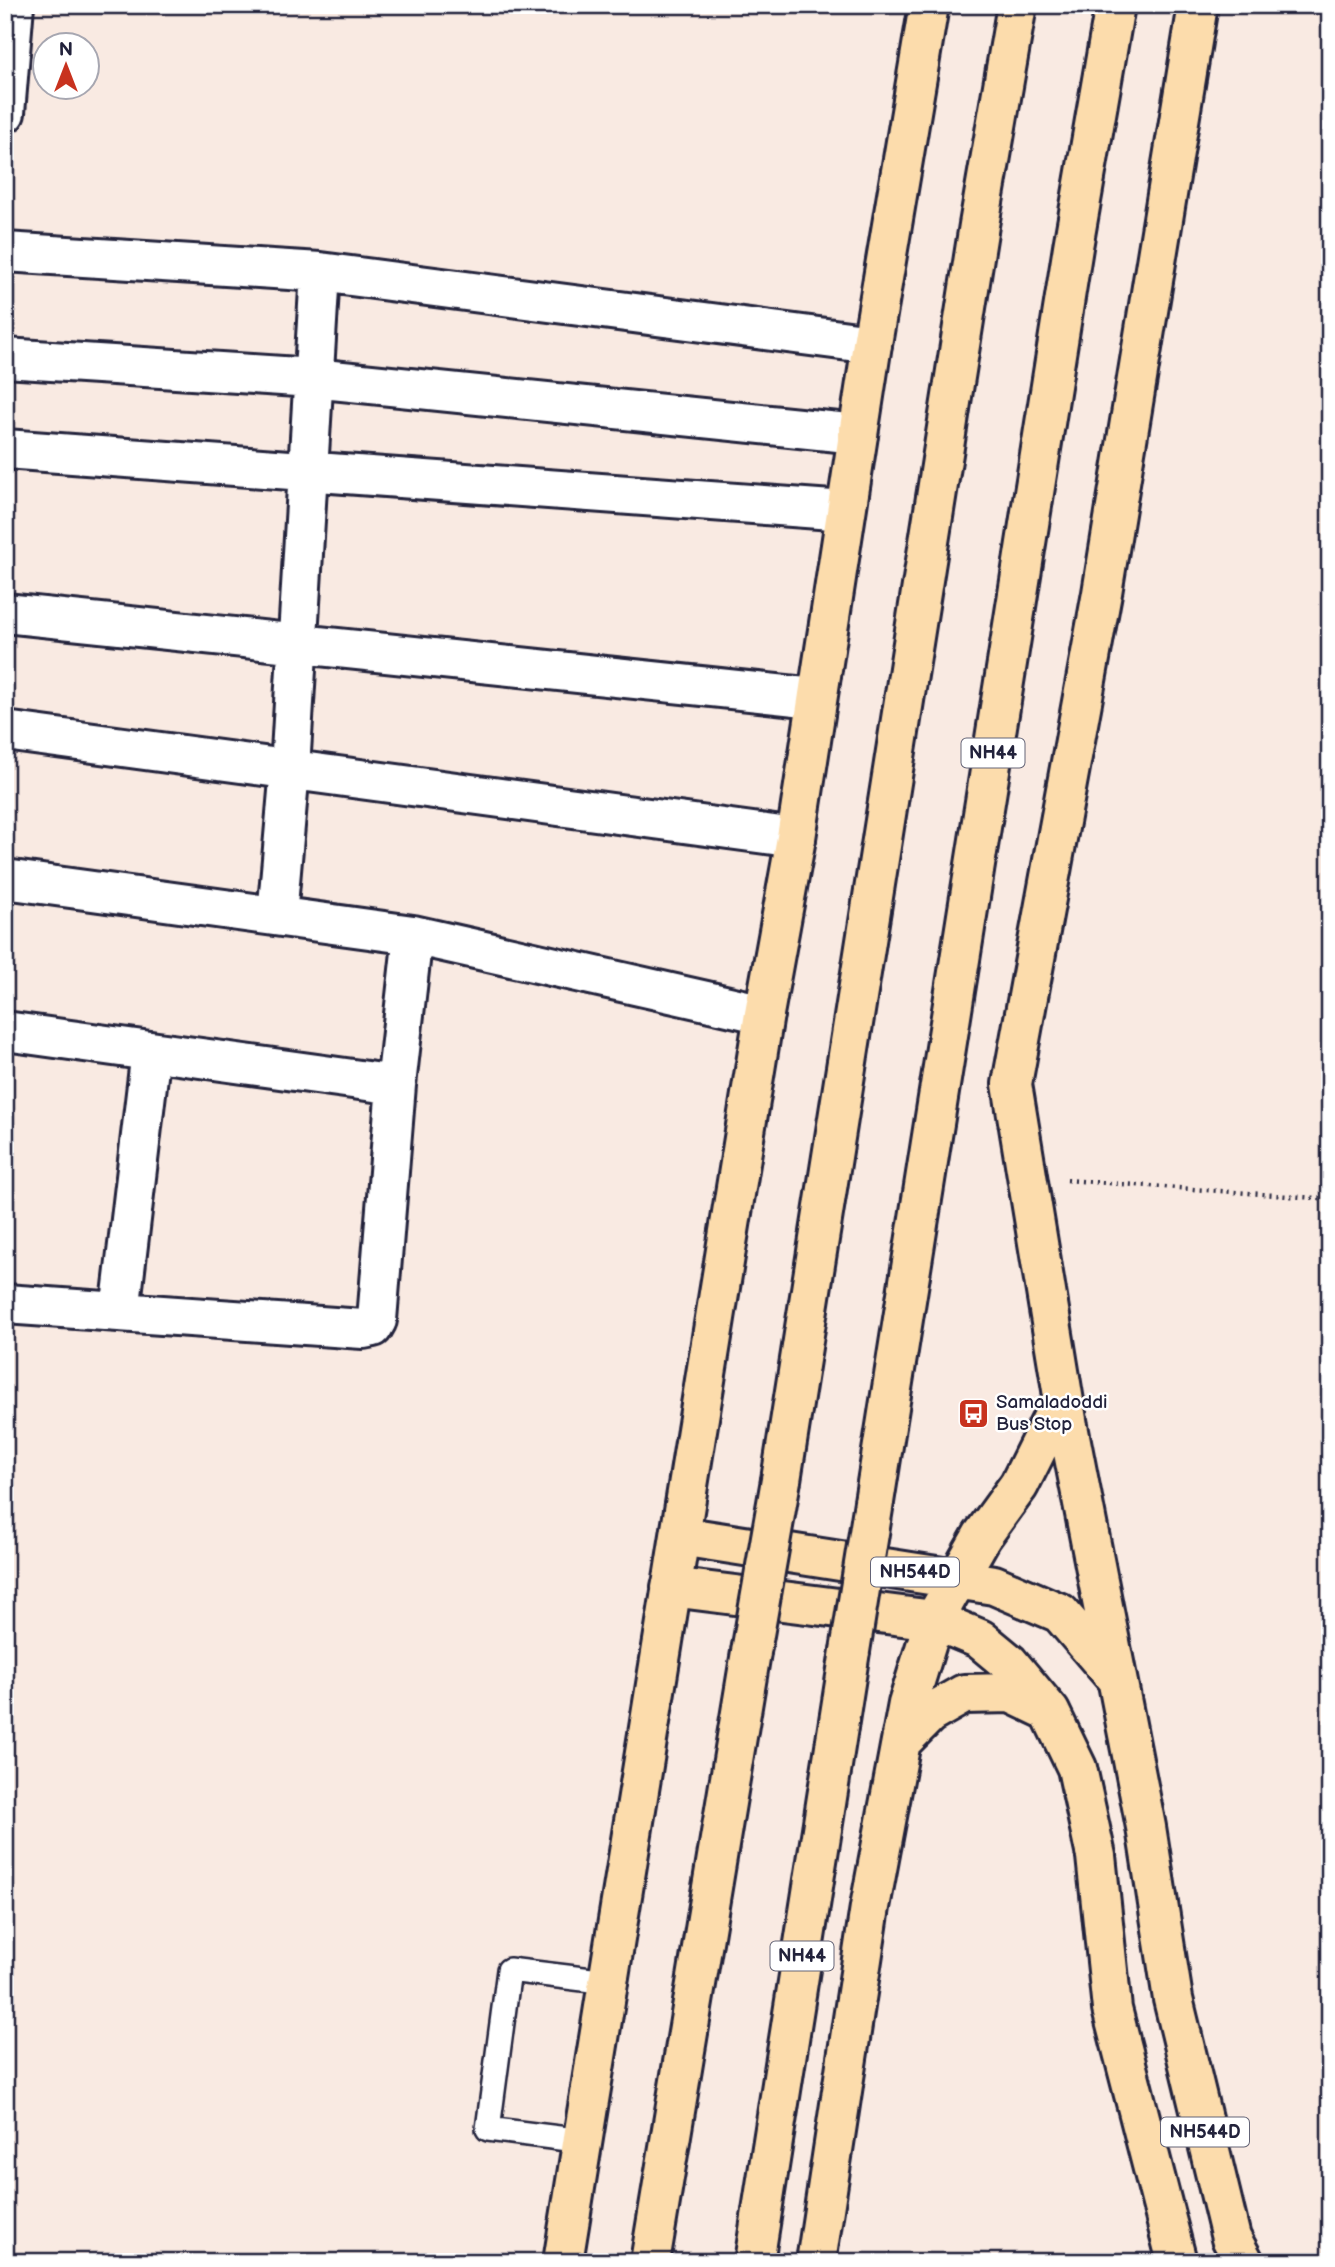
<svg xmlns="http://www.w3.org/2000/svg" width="1335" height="2267" viewBox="0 0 1335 2267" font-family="'Balsamiq Sans',sans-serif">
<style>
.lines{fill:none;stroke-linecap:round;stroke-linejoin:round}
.lane-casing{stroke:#22223b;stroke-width:28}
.street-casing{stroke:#22223b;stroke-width:44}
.highway-casing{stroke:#22223b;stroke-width:44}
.path{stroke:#22223b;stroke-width:4.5;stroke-dasharray:2 5;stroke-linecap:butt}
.lane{stroke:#fff;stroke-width:23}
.street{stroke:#fff;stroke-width:38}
.highway{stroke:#fcdcac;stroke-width:38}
.highway-bridge-casing{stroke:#22223b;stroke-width:44;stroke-linecap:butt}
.highway-bridge{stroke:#fcdcac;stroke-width:38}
.labels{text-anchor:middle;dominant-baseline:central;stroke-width:5;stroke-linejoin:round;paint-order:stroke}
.shield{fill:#fff;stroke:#646476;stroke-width:2}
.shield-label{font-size:18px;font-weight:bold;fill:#22223b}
.poi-label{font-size:19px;fill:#22223b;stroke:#fff;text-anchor:start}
</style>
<rect width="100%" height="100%" fill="#f9eae2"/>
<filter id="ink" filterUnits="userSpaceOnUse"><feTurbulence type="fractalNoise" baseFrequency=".0143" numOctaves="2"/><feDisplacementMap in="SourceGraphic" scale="14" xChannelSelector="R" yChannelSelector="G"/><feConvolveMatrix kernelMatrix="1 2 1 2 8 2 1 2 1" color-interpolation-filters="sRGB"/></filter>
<g filter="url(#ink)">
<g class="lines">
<defs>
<path id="lane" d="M583,2141L488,2129L509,1970L608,1982"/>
<path id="street" d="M5,113L14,5
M5,252L320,272L872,344
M5,358L313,378L858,434
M5,449L846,511
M5,613L815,698
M5,731L796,838
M5,879L413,935L764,1014
M277,916L290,769L320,272
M5,1031L396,1085
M5,1304L363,1329L373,1327L377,1320L396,1085L413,935
M120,1312L151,1051"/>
<path id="highway" d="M1198,5L1102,593L1012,1084L1068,1426L1146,1827L1173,1999L1231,2238L1244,2262
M781,1480L979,225L1017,5
M874,1502L1073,247L1115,5
M680,1536L994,1585L1060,1613L1115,1677
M671,1587L934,1620L980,1639L1009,1663L1050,1712L1077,1768L1096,1856L1112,2009L1177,2262
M903,1740L929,1714L964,1694L1011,1693L1049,1711
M563,2262L764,1014L796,838L872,344L929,5
M650,2262L751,1652
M754,2262L850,1651
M816,2262L870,1907L908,1704L934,1620L982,1536L1019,1485L1063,1397"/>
</defs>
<!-- lane casing -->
<use href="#lane" class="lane-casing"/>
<!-- street casing -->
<use href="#street" class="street-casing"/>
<!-- highway casing -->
<use href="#highway" class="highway-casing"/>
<!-- path -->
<path class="path" d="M1067,1180L1330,1199"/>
<!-- lane -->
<use href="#lane" class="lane"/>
<!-- street -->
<use href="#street" class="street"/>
<!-- highway -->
<use href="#highway" class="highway"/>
<defs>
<path id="highway-bridge" d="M850,1651L874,1502
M751,1652L781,1480"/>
</defs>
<!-- highway-bridge casing -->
<use href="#highway-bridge" class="highway-bridge-casing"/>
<!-- highway-bridge -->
<use href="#highway-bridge" class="highway-bridge"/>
</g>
</g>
<!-- icons -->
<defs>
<symbol id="bus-square" viewBox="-11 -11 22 22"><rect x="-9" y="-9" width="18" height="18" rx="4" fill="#c8321e" stroke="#fff"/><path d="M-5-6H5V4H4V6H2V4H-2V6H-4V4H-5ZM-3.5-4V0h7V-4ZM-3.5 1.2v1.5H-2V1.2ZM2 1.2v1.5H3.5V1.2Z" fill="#fff"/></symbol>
</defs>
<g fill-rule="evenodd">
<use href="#bus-square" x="956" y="1396" width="35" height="35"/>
</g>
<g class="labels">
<!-- shield labels -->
<g class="shield">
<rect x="961.5" y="738.5" width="63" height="29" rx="5"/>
<rect x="871" y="1557.5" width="88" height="29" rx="5"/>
<rect x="770.5" y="1941.5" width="63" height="29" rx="5"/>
<rect x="1161" y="2117.5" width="88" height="29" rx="5"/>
</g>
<g class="shield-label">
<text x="993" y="753">NH44</text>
<text x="915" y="1572">NH544D</text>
<text x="802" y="1956">NH44</text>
<text x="1205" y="2132">NH544D</text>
</g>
<!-- poi labels -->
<g class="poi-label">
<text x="996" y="1402">Samaladoddi<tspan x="996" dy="22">Bus Stop</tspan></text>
</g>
</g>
<!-- margin -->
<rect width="1335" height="2267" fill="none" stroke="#fff" stroke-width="28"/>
<rect x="14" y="14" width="1307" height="2239" fill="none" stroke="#22223b" stroke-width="2.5" filter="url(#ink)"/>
<!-- north arrow -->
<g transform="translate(66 66)"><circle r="33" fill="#ffffff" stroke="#a7a7b1" stroke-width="2"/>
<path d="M0-5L12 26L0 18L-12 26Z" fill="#c8321e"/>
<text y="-10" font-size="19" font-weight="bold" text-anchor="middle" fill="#22223b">N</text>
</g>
</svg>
